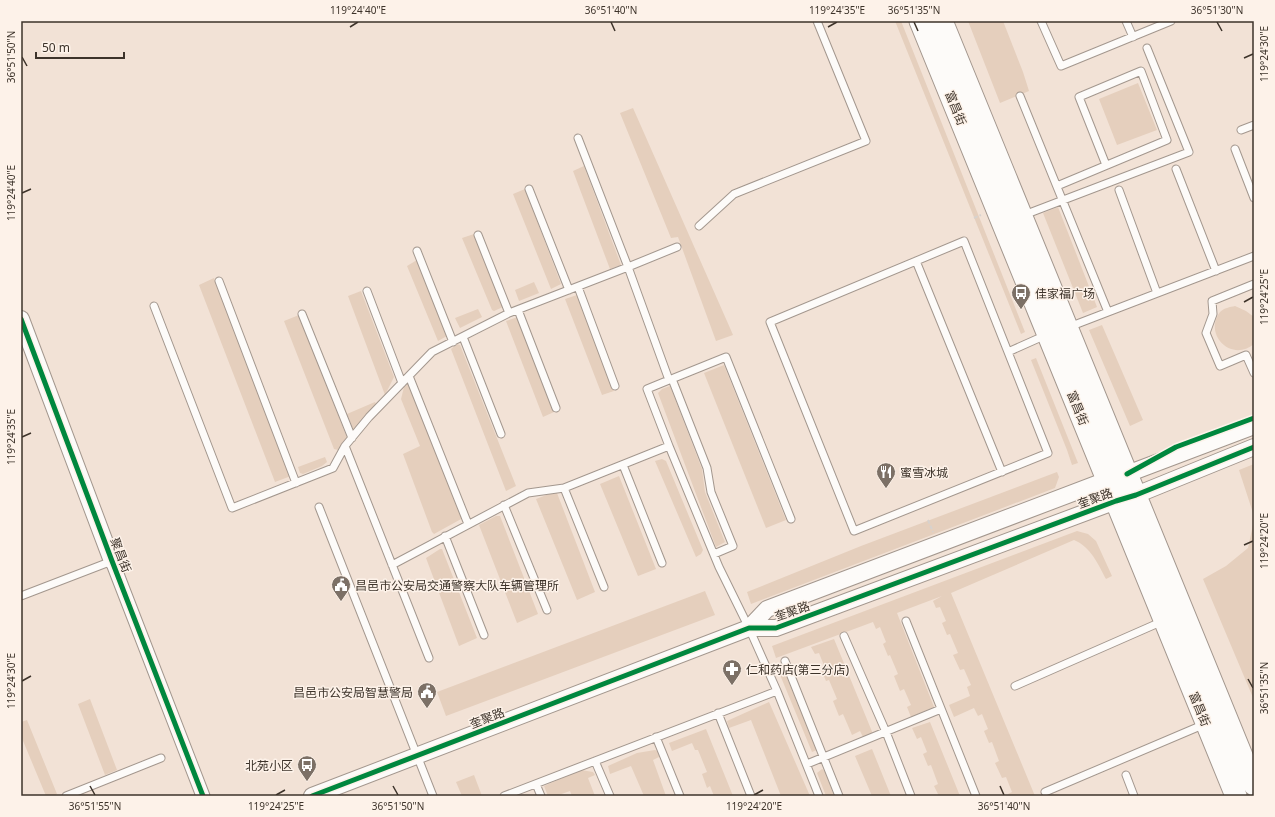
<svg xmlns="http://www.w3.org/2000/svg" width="1275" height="817" viewBox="0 0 1275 817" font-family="'Noto Sans','Noto Sans SC',sans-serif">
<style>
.green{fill:#e5cfbd}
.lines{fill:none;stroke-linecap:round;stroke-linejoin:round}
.service-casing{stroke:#a3978e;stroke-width:9}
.minor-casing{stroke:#a3978e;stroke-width:15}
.tertiary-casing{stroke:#a3978e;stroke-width:18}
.primary-casing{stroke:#a3978e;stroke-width:23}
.path{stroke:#d7d2ce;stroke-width:2;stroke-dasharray:4 2;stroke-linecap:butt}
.service{stroke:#fdfbf9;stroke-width:7}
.minor{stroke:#fdfbf9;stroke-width:13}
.tertiary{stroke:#fdfbf9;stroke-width:16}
.primary{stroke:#fdfbf9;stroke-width:21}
.cycleway-casing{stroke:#fdf2e9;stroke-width:8}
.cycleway{stroke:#00873e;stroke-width:5}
.ticks{fill:none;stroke:#3d332a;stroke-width:1.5}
.labels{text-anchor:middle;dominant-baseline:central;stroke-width:3;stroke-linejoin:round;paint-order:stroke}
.street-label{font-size:12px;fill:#3d332a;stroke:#fdf2e9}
.poi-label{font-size:12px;fill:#3d332a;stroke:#fdf2e9;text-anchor:start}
.neatline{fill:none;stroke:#3d332a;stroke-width:1.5}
.ticks-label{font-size:10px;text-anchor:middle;fill:#3d332a}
</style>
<rect width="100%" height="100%" fill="#f2e2d6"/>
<!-- green -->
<path class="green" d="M895,21H901L1025,332L1021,334Z
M968,21H1003L1023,72L1029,91L1000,103Z
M1138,83L1157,130L1117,145L1099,99Z
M633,108L730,328L733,335L716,341L678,237L671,238L620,113Z
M584,166L621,265L610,269L573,171Z
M525,189L561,284L551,289L513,194Z
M1058,207L1097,307L1083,313L1043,213Z
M474,234L503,307L494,311L492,310L462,238Z
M417,260L447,336L438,341L407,266Z
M214,278L291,476L275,482L199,285Z
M534,282L539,293L519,301L515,290Z
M361,291L394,377L385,395L348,296Z
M577,295L614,391L602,395L565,299Z
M1235,306L1246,311L1254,317V344C1231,363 1203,334 1220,312C1224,308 1230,307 1235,306Z
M478,309L482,317L460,328L455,318Z
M299,315L347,438L338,450L334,449L284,321Z
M518,317L554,412L543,417L506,321Z
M1102,325L1143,420L1130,426L1089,330Z
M457,344L460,345L516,486L506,491L451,349Z
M1036,358L1078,463L1072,465L1067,450L1031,360Z
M724,365L786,520L766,528L704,373Z
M409,383L463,518L434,534L432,532L403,454L420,446L401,399L404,387Z
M670,386L702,469L705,492L725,542L716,547L658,393L662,389Z
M375,402L377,406L354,431L347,414Z
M325,457L327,462L322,466L303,474L300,473L298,467Z
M662,459L666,461L703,550L701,554L696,557L655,461Z
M1254,464V516L1239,470Z
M1057,472L1059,477L1055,488L751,604L747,592L861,546Z
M619,476L656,569L638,576L600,484Z
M557,493L595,592L577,600L536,499L549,494Z
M496,516H500L538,614L517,623L479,525Z
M1254,520V700L1203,579L1226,566L1248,548Z
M1077,531L1088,534L1096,541L1112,576L1106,579C1098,564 1091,547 1074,540L951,593L1035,796H1009L1008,794L1012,792L1006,777L1002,778L995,763L999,761L992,742L989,743L984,731L988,729L982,714L978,716L974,708L954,717L949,705L970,696L967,687L971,685L964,669L960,670L953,655L958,653L950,634L947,635L942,623L946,621L940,607L936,608L933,601L942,596L897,613L934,707L911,717L907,707L911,705L904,689L900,691L894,676L898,674L890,655L888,656L883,644L886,642L880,627L876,629L873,622L776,658L772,646Z
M440,549H442L477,638L459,646L426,558Z
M705,591L715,615L446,716L437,692Z
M834,639L873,734L864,739L860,731L852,735L843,714L839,716L833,701L837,699L829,680L826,681L821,669L825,668L819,653L815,654L811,647Z
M783,668L817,750L812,752L778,670Z
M90,699L117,770L105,775L78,704Z
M769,702L810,796H781L751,720L729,728L727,721Z
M27,720L57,794L53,796H46L21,736V722Z
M930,722L960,796H939L934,786L938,784L931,765L928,766L923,754L927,752L921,737L917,739L912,728Z
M706,729L733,796H714L710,786L707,788L702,774L707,772L698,750H695L692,743L672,751L669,743Z
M872,749L891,796H872L855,756Z
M655,750L659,752L661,756L653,760L666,796H644L631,766L610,774L608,766L637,753Z
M822,769L825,771L834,796H826L817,773Z
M581,770L593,772L595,775L588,778L595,796H572L570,791L556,796H548L544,786Z
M474,775L482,796H462L456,782Z"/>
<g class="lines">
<defs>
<path id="service" d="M1041,21L1061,66L1171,21
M1126,21L1133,37
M1020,96L1108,312
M1241,130L1254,125
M578,138L628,267L677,247
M1235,149L1254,198
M1176,169L1216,271
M1057,186L1167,140L1141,71L1079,97L1106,165
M529,189L569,290
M1119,190L1157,293
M1024,215L1189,152L1147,48
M699,226L734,194L866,141L817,21
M478,235L509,313
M964,241L1048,453L854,531L770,322Z
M417,251L453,342
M916,261L1002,472
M219,281L296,483
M1254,284L1212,301L1213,314L1206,333L1220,366L1246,355L1254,373
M578,287L615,386
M367,291L402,383
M154,306L232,508L333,468L345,446L369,417L432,352L509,313L628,267L669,380L647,389L669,446
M518,310L556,408
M302,314L352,438
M1069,327L1254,256
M463,337L501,434
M1008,352L1046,335
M409,376L468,524
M672,379L707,468L711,492L733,546L714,554
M669,380L726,357L791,519
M345,446L429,658
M623,465L662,563
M564,488L604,587
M504,505L547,610
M319,507L433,796
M445,536L484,635
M392,565L528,493L564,488L669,446L719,567L749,628L777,691L819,796
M21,596L112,561
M906,621L976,796
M844,636L886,732L911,796
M785,661L839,796
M1015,686L1163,621
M718,713L751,796
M656,737L680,796
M595,761L610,796
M807,764L941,709
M1126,775L1134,796
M536,784L541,796
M1045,792L1205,724
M66,796L161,758
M504,796L777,691"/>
<path id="minor" d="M112,561L203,796"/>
<path id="tertiary" d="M21,319L112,561
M749,628L767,609L1107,480L1127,474L1254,426
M312,796L749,628H776L1116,501L1136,495L1254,447"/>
<path id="primary" d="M920,21L1236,796
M942,21L1254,785"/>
</defs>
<!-- service casing -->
<use href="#service" class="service-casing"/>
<!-- minor casing -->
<use href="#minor" class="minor-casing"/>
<!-- tertiary casing -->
<use href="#tertiary" class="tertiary-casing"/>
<!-- primary casing -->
<use href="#primary" class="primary-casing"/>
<!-- path -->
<path class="path" d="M974,218L981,215
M928,520L933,532"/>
<!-- service -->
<use href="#service" class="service"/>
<!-- minor -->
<use href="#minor" class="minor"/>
<!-- tertiary -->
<use href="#tertiary" class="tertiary"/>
<!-- primary -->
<use href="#primary" class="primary"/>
<defs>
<path id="cycleway" d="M21,319L112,561L203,796
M1127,474L1176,447L1254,418
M312,796L749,628H776L1116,501L1136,495L1254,447"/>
</defs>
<!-- cycleway casing -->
<use href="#cycleway" class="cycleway-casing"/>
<!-- cycleway -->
<use href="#cycleway" class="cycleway"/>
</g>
<!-- ticks -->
<path class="ticks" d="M611,22L615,31M914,22L918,31M1217,22L1222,31M350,27L358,22M828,27L837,22M22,57L27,66M1244,58L1253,54M22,193L31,189M1244,302L1253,297M22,437L31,433M1244,545L1253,541M1248,679L1253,688M22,681L31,676M90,786L95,795M393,786L398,795M1000,786L1004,795M276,795L285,790M754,795L763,790"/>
<!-- icons -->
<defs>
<symbol id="bus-pin" viewBox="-11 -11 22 30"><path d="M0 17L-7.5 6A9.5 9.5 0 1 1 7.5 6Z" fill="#7c7066" stroke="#fdf2e9"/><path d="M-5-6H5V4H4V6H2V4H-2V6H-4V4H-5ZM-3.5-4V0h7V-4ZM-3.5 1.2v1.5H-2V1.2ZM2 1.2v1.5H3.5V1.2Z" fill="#fff"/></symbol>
<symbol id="restaurant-pin" viewBox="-11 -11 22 30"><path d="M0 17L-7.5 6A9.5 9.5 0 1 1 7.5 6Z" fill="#7c7066" stroke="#fdf2e9"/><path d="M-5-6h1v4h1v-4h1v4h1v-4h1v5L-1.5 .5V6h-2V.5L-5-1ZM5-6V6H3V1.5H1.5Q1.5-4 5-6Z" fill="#fff"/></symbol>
<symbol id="civic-pin" viewBox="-11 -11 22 30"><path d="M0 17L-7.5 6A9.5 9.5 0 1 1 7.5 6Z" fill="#7c7066" stroke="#fdf2e9"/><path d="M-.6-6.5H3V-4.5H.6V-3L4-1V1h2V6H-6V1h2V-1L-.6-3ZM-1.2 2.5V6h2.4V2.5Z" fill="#fff"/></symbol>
<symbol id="pharmacy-pin" viewBox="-11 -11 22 30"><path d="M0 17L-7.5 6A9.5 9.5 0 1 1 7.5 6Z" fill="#7c7066" stroke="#fdf2e9"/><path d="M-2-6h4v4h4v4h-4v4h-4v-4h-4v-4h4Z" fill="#fff"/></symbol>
</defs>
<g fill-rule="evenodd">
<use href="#bus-pin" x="1010" y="282" width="22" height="30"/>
<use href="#restaurant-pin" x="875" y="461" width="22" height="30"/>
<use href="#civic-pin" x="330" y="574" width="22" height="30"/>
<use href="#pharmacy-pin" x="721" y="658" width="22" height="30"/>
<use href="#civic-pin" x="416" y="681" width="22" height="30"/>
<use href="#bus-pin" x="296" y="754" width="22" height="30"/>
</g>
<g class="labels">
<!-- street labels -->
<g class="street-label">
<text transform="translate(956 108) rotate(68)">富昌街</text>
<text transform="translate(1078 408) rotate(68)">富昌街</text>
<text transform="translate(1095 498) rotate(-20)">奎聚路</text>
<text transform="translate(121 555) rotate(69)">聚昌街</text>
<text transform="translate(792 611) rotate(-19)">奎聚路</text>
<text transform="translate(1200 709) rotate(68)">富昌街</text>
<text transform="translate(487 718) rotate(-21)">奎聚路</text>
</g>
<!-- poi labels -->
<g class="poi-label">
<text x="1035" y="293">佳家福广场</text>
<text x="900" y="472">蜜雪冰城</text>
<text x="355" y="585">昌邑市公安局交通警察大队车辆管理所</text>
<text x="746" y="669">仁和药店(第三分店)</text>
<text x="413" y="692" text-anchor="end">昌邑市公安局智慧警局</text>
<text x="293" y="765" text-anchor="end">北苑小区</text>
</g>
</g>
<!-- border -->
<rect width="1275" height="817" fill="none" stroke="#fdf2e9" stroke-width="44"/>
<!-- scale -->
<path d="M36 52v6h88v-6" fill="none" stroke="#3d332a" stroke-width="2"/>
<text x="42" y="52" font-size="12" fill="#3d332a" stroke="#fdf2e9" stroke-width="3" paint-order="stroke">50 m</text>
<rect x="22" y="22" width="1231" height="773" class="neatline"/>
<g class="ticks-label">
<text x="358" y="14">119°24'40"E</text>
<text x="611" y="14">36°51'40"N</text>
<text x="837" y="14">119°24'35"E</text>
<text x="914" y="14">36°51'35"N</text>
<text x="1217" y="14">36°51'30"N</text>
<text transform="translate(1264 54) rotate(-90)" y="4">119°24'30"E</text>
<text transform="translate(11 57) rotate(-90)" y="4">36°51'50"N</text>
<text transform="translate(11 193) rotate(-90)" y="4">119°24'40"E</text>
<text transform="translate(1264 297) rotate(-90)" y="4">119°24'25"E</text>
<text transform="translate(11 437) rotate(-90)" y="4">119°24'35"E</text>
<text transform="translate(1264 541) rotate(-90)" y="4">119°24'20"E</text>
<text transform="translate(11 681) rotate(-90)" y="4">119°24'30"E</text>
<text transform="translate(1264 688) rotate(-90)" y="4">36°51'35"N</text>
<text x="95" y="810">36°51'55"N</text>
<text x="276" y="810">119°24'25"E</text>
<text x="398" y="810">36°51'50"N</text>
<text x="754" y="810">119°24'20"E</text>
<text x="1004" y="810">36°51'40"N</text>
</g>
</svg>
